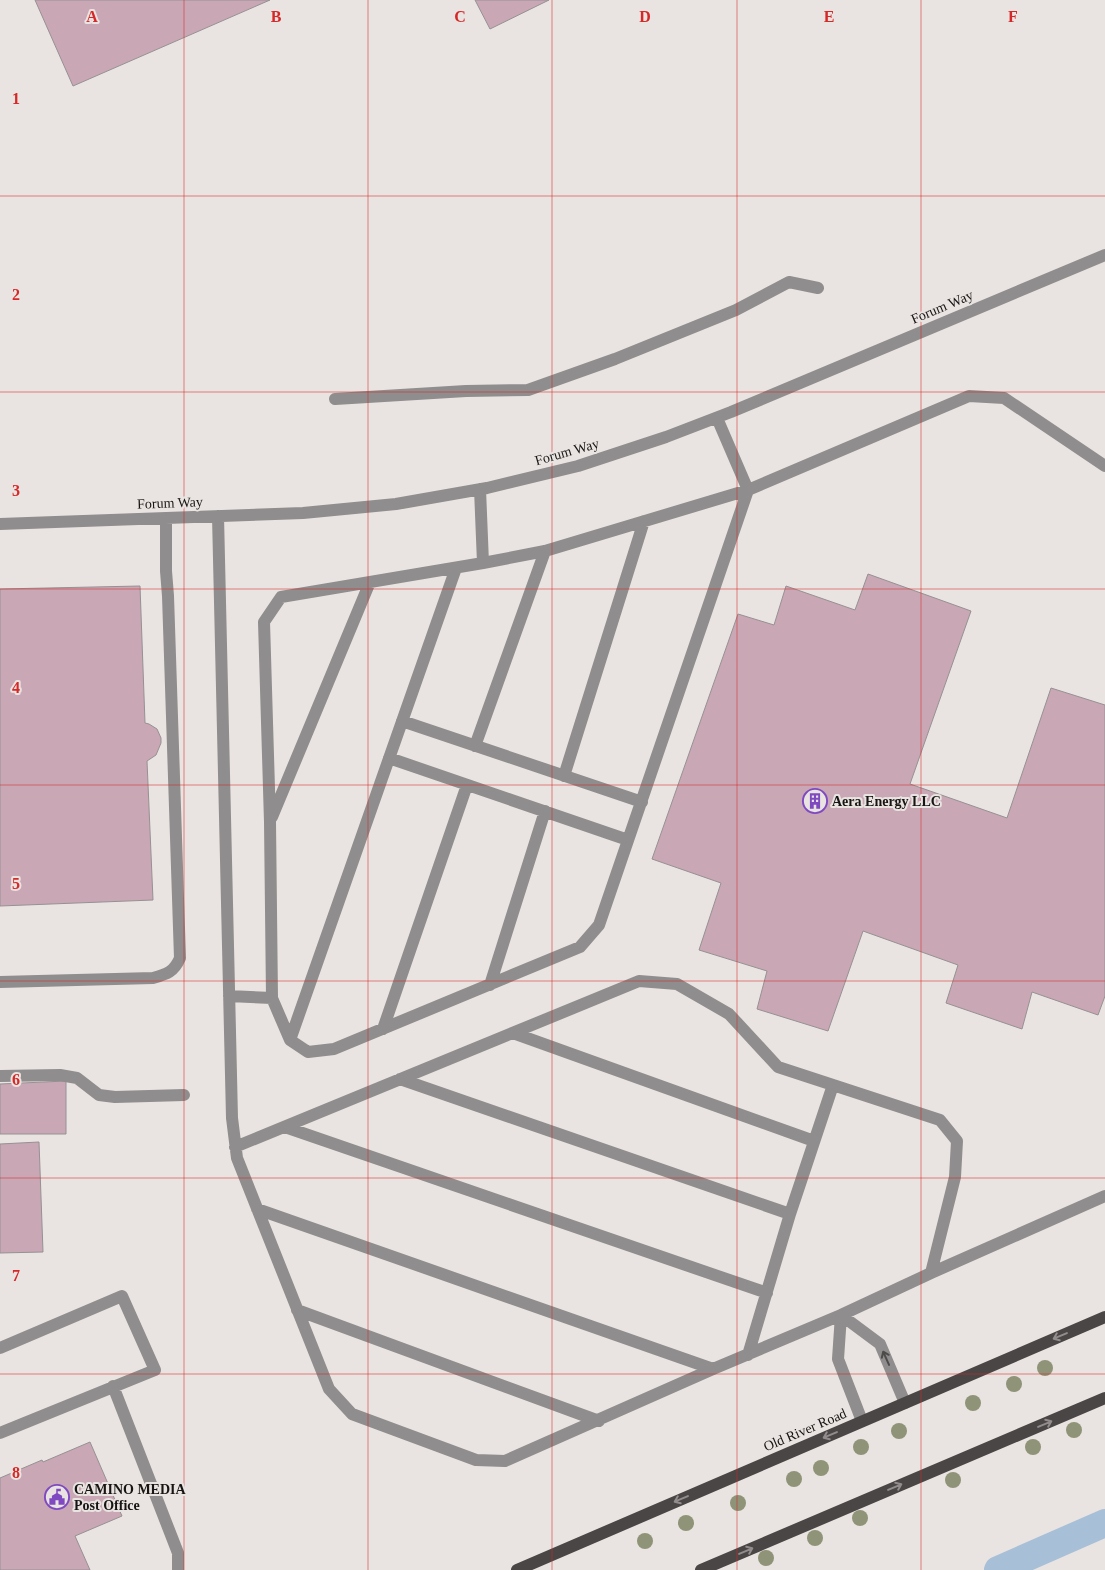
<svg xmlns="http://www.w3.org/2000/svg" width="1105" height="1570" viewBox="0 0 1105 1570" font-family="Georgia,serif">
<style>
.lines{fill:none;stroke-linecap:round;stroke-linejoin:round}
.canal{stroke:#a7bfd7;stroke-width:28}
.building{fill:#c9a7b5;stroke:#969193}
.minor{stroke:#8f8d8d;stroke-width:12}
.major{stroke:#4a4646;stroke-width:12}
.tree{fill:#8f9377}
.oneway{stroke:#928d8c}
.oneway2{stroke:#4d4b4a}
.grid{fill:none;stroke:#d62828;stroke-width:1;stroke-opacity:0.55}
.labels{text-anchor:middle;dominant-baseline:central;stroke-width:4;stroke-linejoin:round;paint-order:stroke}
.street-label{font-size:14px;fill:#171514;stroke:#e9e4e1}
.poi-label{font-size:14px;font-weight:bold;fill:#171514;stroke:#e9e4e1;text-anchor:start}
.grid-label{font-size:16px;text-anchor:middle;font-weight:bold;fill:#d62828;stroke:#e9e4e1;stroke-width:4;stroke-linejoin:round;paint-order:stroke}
</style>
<rect width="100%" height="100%" fill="#e9e4e1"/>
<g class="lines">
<!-- canal -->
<path class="canal" d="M998,1570L1105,1523"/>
</g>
<!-- building -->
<path class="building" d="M35,0H270L73,86Z
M475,0H549L490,29Z
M868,574L971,611L910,784L1007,818L1051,688L1105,705V996L1098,1015L1032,992L1022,1029L946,1003L958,965L863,931L828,1031L757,1009L767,971L699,950L721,883L652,859L738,614L774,625L786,586L855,610Z
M140,586L145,723L149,724L157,729L161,738V743L156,755L147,761L153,900L0,906V589Z
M66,1081V1134H0V1084Z
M39,1142L43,1252L0,1253V1144Z
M90,1442L122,1516L75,1536L90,1570H0V1478L42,1460L43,1462Z"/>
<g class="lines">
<!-- minor -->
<path class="minor" d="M335,399L466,391L528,390L615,359L736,310L789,282L818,288
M480,489L483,563
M218,516L232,1118L237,1158L329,1389L352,1414L476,1460L505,1461L713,1369L841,1315L931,1273L955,1177L957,1141L940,1120L778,1067L729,1014L677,984L639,981L235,1147
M0,524L303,513L396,504L487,488L578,466L666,437L731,412L1105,255
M402,721L642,802
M475,746L545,551
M389,758L628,840
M564,776L644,521
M272,817L370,582
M0,982L153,978C167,974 174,972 180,958L168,596L166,571V518
M490,985L545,811
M229,996L272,998L290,1040L308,1052L334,1049L580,947L599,925L748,490L969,396L1004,398L1105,466
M272,998L270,822L264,622L281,597L483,563L545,551L748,490L717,418
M383,1029L467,785
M513,1033L814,1141
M290,1040L456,568
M0,1076L60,1075L77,1078L99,1095L115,1097L184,1095
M400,1079L790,1214
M285,1127L767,1293
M257,1209L713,1369
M931,1273L1105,1196
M297,1310L599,1421
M0,1348L122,1296L155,1370L0,1433
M748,1355L790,1214L833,1085
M113,1386L178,1553V1570
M862,1421L838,1359L841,1315L880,1344L905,1403"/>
<!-- major -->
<path class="major" d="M517,1570L1105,1317
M701,1570L1105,1398"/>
</g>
<!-- trees -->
<g class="tree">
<circle cx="1045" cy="1368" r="8"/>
<circle cx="1014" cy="1384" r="8"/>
<circle cx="973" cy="1403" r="8"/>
<circle cx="1074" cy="1430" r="8"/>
<circle cx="899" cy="1431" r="8"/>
<circle cx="861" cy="1447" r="8"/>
<circle cx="1033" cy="1447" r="8"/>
<circle cx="821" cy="1468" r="8"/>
<circle cx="794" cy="1479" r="8"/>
<circle cx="953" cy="1480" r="8"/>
<circle cx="738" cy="1503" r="8"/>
<circle cx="860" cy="1518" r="8"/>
<circle cx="686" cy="1523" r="8"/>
<circle cx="815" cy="1538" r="8"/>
<circle cx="645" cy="1541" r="8"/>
<circle cx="766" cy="1558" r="8"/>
</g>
<!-- one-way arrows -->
<defs><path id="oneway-shaft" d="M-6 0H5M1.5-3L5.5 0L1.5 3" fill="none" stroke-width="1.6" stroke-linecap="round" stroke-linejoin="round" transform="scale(1.25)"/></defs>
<g class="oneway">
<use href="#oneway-shaft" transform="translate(1060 1336) rotate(157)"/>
<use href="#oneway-shaft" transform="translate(1045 1424) rotate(-23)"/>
<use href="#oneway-shaft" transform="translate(830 1435) rotate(157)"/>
<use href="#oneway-shaft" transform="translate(895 1487) rotate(-23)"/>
<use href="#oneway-shaft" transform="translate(681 1499) rotate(157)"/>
<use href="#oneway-shaft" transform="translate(746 1551) rotate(-23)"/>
</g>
<use class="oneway2" href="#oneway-shaft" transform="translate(886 1358) rotate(-114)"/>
<!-- grid -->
<path class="grid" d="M184,0V1570M368,0V1570M552,0V1570M737,0V1570M921,0V1570M0,196H1105M0,392H1105M0,589H1105M0,785H1105M0,981H1105M0,1178H1105M0,1374H1105"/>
<!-- icons -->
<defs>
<symbol id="building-ring" viewBox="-11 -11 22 22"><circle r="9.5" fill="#e9e4e1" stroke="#7f4ac1" stroke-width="1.5"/><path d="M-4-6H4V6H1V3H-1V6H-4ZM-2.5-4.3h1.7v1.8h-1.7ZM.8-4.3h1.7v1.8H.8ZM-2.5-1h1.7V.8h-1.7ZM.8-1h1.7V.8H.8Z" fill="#7f4ac1"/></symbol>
<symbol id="civic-ring" viewBox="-11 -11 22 22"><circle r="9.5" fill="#e9e4e1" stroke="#7f4ac1" stroke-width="1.5"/><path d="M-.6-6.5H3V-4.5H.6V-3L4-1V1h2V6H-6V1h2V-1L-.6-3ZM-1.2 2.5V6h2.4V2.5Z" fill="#7f4ac1"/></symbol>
</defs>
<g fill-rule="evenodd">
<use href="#building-ring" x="801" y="787" width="28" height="28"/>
<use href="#civic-ring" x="43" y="1483" width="28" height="28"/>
</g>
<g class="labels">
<!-- street labels -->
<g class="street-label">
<text transform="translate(942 307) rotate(-23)">Forum Way</text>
<text transform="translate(567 452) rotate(-16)">Forum Way</text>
<text transform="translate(170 503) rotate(-2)">Forum Way</text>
<text transform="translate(805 1430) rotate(-23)">Old River Road</text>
</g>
<!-- poi labels -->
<g class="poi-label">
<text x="832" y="801">Aera Energy LLC</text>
<text x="74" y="1489">CAMINO MEDIA<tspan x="74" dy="16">Post Office</tspan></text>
</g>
</g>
<g class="grid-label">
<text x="92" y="22">A</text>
<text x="276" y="22">B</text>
<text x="460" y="22">C</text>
<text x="645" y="22">D</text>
<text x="829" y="22">E</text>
<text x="1013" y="22">F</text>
<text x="16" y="104">1</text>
<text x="16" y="300">2</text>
<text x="16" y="496">3</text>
<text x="16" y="693">4</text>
<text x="16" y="889">5</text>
<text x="16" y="1085">6</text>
<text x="16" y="1281">7</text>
<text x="16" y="1478">8</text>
</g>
</svg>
